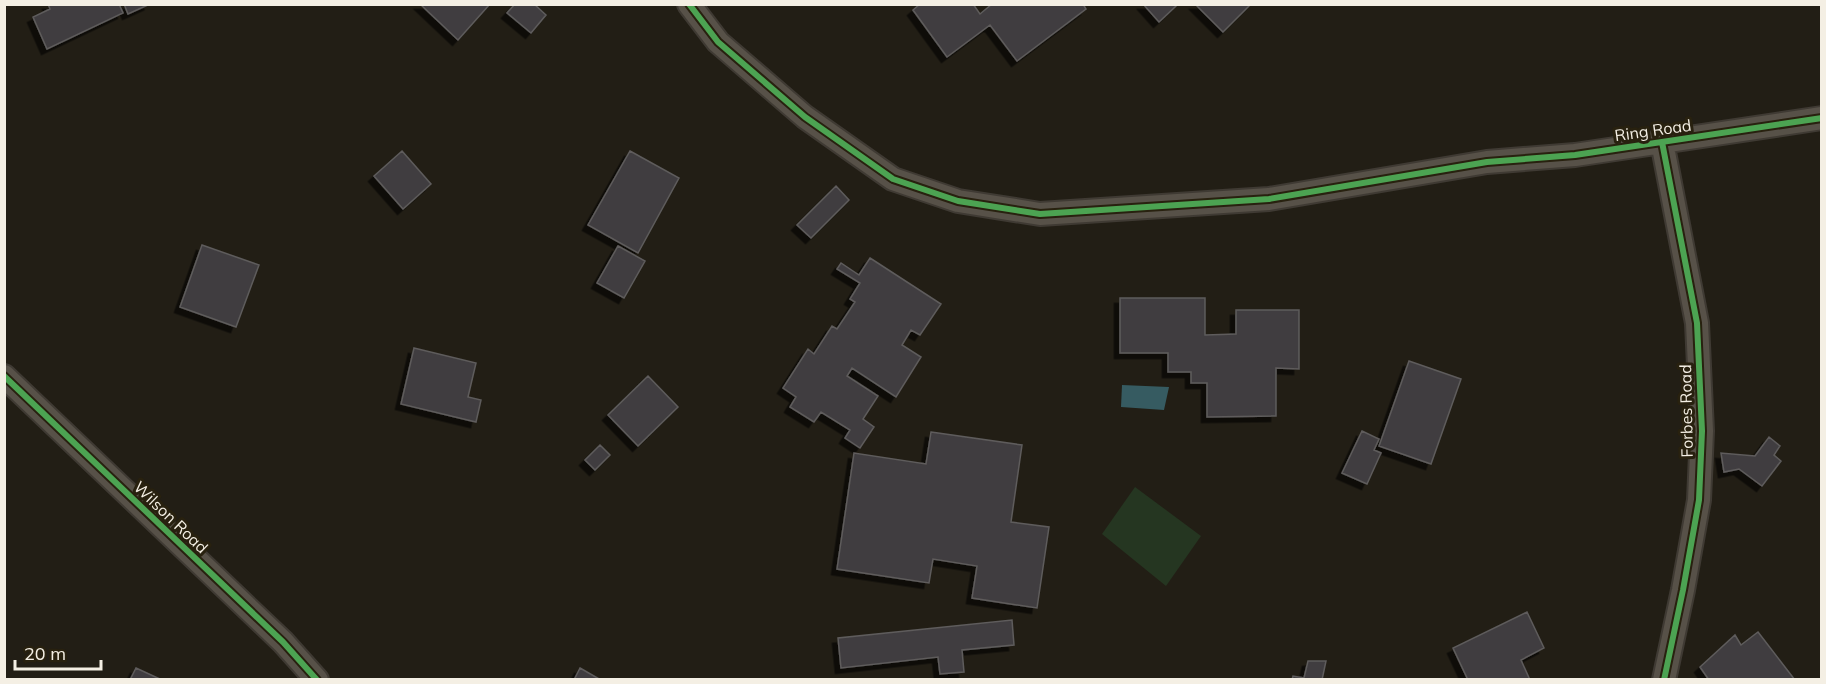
<svg xmlns="http://www.w3.org/2000/svg" width="1826" height="684" viewBox="0 0 1826 684" font-family="Mulish,sans-serif">
<style>
.pitch{fill:#253621}
.water{fill:#365b61}
.building{fill:#413e40;stroke:#5e5c5c;stroke-width:1.5;filter:url(#shadow)}
.lines{fill:none;stroke-linecap:round;stroke-linejoin:round}
.minor-casing{stroke:#3f3a33;stroke-width:26}
.minor{stroke:#575148;stroke-width:22}
.cycleway-casing{stroke:#28210f;stroke-width:10}
.cycleway{stroke:#4ca352;stroke-width:6}
.labels{text-anchor:middle;dominant-baseline:central;stroke-width:6;stroke-linejoin:round;paint-order:stroke}
.street-label{font-size:16px;fill:#f4efe4;stroke:#28210f}
</style>
<defs>
<filter id="shadow"><feDropShadow dx="-5.5" dy="5.5" stdDeviation="0" flood-color="#0009"/></filter>
</defs>
<rect width="100%" height="100%" fill="#221e15"/>
<!-- pitch -->
<path class="pitch" d="M1135,487L1201,536L1166,586L1102,534Z"/>
<!-- water -->
<path class="water" d="M1122,385L1169,387L1164,410L1121,407Z"/>
<!-- building -->
<path class="building" d="M48,4H119L123,13L47,49L33,17L50,9Z
M124,4H150L128,14Z
M420,4H490L458,40Z
M515,4H534L546,15L531,33L507,13Z
M920,4H973L980,14L992,4H1083L1086,9L1017,61L990,25L947,57L913,10Z
M1143,4H1175L1176,6L1159,22Z
M1195,4H1251L1223,32Z
M402,151L431,184L403,209L374,176Z
M630,151L679,178L638,253L588,225Z
M836,186L849,200L811,238L797,225Z
M202,245L259,265L236,327L180,307Z
M618,246L645,261L624,298L597,283Z
M870,258L941,304L920,335L911,330L902,345L921,357L896,397L852,368L847,376L878,396L863,419L874,427L860,448L845,438L850,430L821,412L814,422L790,407L796,397L783,388L808,349L814,354L832,326L837,329L855,302L850,299L860,283L837,269L841,263L859,275Z
M1120,298H1205V335L1236,334V310H1299V369L1276,368V416L1207,417V383H1191V372H1168V353H1120Z
M414,348L476,363L468,397L481,400L476,422L401,404Z
M1409,361L1461,379L1431,464L1379,446Z
M648,376L678,407L638,446L608,415Z
M1362,431L1379,439L1374,450L1381,453L1367,484L1342,473Z
M931,432L1022,445L1011,522L1049,527L1037,608L972,598L977,566L933,559L929,583L837,569L854,453L926,464Z
M1769,437L1780,446L1774,455L1781,461L1762,486L1739,469L1724,472L1721,453L1755,456Z
M600,445L610,455L595,470L585,460Z
M1527,612L1544,648L1521,660L1530,680H1468L1453,648Z
M1012,620L1014,645L962,650L964,672L940,674L938,657L841,668L838,638Z
M1758,632L1795,680H1709L1700,667L1735,635L1741,645Z
M1308,661H1326L1322,680H1292L1293,676L1304,678Z
M136,668L162,680H130Z
M580,668L601,680H574Z"/>
<g class="lines">
<defs>
<path id="minor" d="M689,4L718,42L805,117L893,179L958,201L1040,214L1269,199L1487,162L1575,155L1822,118
M1662,142L1697,323L1702,431L1699,500L1683,590L1664,680
M4,376L283,642L317,680"/>
</defs>
<!-- minor casing -->
<use href="#minor" class="minor-casing"/>
<!-- minor -->
<use href="#minor" class="minor"/>
<defs>
<path id="cycleway" d="M689,4L718,42L805,117L893,179L958,201L1040,214L1269,199L1487,162L1575,155L1822,118
M1662,142L1697,323L1702,431L1699,500L1683,590L1664,680
M4,376L283,642L317,680"/>
</defs>
<!-- cycleway casing -->
<use href="#cycleway" class="cycleway-casing"/>
<!-- cycleway -->
<use href="#cycleway" class="cycleway"/>
</g>
<g class="labels">
<!-- street labels -->
<g class="street-label">
<text transform="translate(1653 130) rotate(-8)">Ring Road</text>
<text transform="translate(1686 411) rotate(-91)">Forbes Road</text>
<text transform="translate(171 517) rotate(44)">Wilson Road</text>
</g>
</g>
<!-- border -->
<rect width="1826" height="684" fill="none" stroke="#f4efe4" stroke-width="12"/>
<!-- scale -->
<path d="M15 660v9h86v-9" fill="none" stroke="#f4efe4" stroke-width="3"/>
<text x="24" y="660" font-size="18" fill="#f4efe4" stroke="#28210f" stroke-width="4.5" paint-order="stroke">20 m</text>
</svg>
